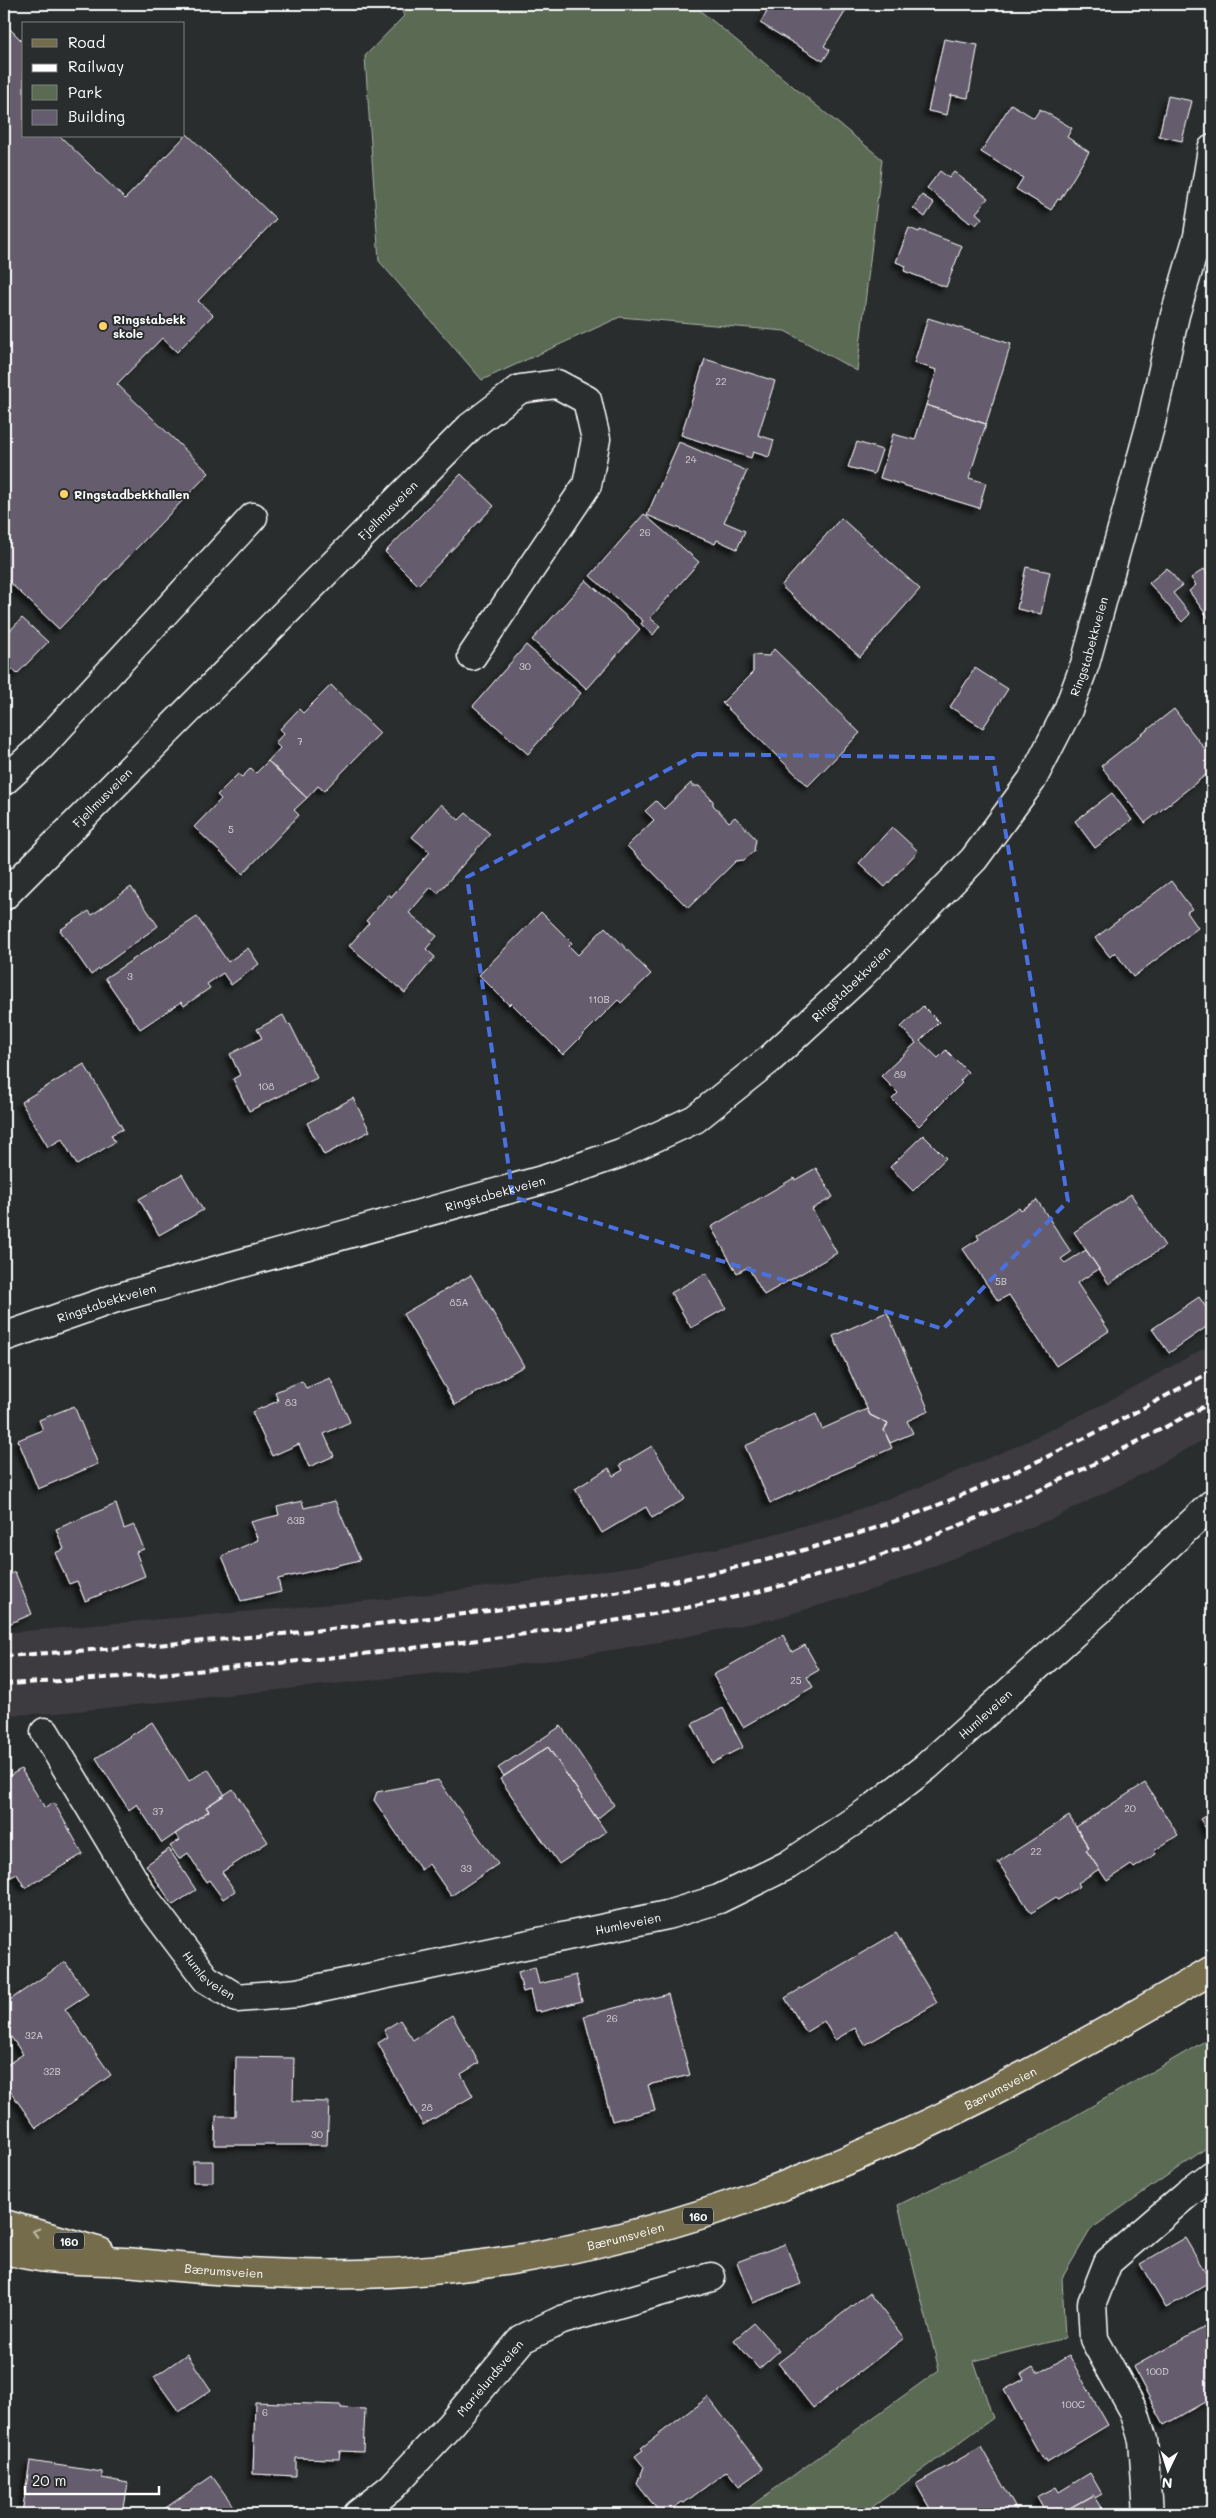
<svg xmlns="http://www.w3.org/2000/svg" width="1216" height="2518" viewBox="0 0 1216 2518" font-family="Mali,sans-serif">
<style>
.built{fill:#3c3b41}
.green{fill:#5a6a53;stroke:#acb4a9}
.building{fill:#655d6d;stroke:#fff;filter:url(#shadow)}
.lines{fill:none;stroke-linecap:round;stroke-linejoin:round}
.minor-casing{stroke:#fff;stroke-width:31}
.major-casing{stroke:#fff;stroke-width:31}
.minor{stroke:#2a2d2e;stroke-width:28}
.major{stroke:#746c4b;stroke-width:28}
.rail{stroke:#fff;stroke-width:4;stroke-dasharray:8 4;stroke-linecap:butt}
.oneway{stroke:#c0bdae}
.marked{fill:none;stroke:#4a71e0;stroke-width:4;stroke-dasharray:10 6;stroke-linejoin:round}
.poi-dot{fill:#ffd166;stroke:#2a2d2e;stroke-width:2}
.labels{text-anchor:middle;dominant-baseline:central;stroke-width:4;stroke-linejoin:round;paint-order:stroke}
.number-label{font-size:10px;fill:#d8d6da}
.shield{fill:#2a2d2e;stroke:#bfc0c0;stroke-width:1}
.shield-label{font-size:11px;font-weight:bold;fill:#fff}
.poi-label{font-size:12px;font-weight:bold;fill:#fff;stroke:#2a2d2e;text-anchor:start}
.street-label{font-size:12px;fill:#fff;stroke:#2a2d2e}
</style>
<defs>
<filter id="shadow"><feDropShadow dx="-4.5" dy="4.5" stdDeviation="2.5" flood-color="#0009"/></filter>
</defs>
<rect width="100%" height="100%" fill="#2a2d2e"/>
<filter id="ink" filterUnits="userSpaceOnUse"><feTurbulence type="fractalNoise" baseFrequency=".02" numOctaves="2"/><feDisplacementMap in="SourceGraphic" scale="10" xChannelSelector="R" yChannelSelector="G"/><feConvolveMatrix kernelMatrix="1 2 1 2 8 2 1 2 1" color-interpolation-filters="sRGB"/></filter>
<g filter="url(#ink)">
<!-- built -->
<path class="built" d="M1212,1344V1435L1144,1473L1054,1518L881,1587L777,1618L659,1642L533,1663L58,1713L4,1715V1633L388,1599L519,1583L642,1565L745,1542L849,1513L922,1486L1017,1446L1105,1403Z"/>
<!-- green -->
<path class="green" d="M399,4H692L882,159L857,371L785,331L620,317L482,380L379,261L365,56L404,16Z
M1212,2037V2144L1091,2229L1062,2278L1065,2338L974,2361L993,2418L863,2514H740L939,2370L898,2205L1033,2140Z"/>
<!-- building -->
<path class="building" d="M772,4H850L824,46L830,50L823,61L760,23Z
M4,23L24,43V136H60L125,199L187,134L276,219L198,301L213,315L177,352L162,338L117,384L209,473L59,629L4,577Z
M944,39L978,45L968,98L951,95L947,115L928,111Z
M1168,96L1192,101L1182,141L1159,136Z
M1011,104L1034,118L1040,109L1072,128L1067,137L1089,152L1060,200L1058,199L1051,210L1016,189L1023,178L981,152Z
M940,171L949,178L954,172L988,198L976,213L982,218L976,225L971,221L970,223L927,188Z
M922,195L934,203L925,217L913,208Z
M909,228L919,232L920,230L962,246L946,287L904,271L906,266L896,262Z
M928,318L1011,344L986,424L926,405L937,370L914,363Z
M705,359L775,381L758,435L774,440L769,457L753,452L751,458L681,435Z
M926,405L986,424L969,478L986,483L979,508L880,478L893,434L915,440Z
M679,442L747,471L724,522L745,531L737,549L717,540L715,544L647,515Z
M857,442L882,450L874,474L848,467Z
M461,474L494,506L418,585L385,552Z
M644,514L699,562L650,618L660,626L653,635L641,624L643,621L590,576Z
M841,518L920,589L860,657L781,586Z
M1026,567L1050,572L1041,614L1017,609Z
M1167,568L1182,586L1173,593L1190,614L1182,622L1149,583Z
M1204,569L1209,576L1212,573V623L1189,591L1196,585L1191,578Z
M586,580L640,629L587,689L532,640Z
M22,618L48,642L17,674L4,661V637Z
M526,645L581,693L528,754L473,706Z
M774,649L860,733L808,786L722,703L753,672V655L769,656Z
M975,668L1008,689L983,728L950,707Z
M331,685L380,733L324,791L318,786L307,798L268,761L280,748L275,743L284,733L280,729L299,709L303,713Z
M1174,709L1212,758V770L1145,823L1101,766Z
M268,761L307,798L294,810L299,815L243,874L194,827L221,799L217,795L238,774L242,777L251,768L256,773Z
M691,783L693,786H699L713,801V805L729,822L735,817L756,839L754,851L744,860L736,861L688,908L627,846L654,820L645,811L656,801L664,809Z
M1112,793L1132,820L1095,848L1075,821Z
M441,804L459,820L466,813L490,834L438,893L431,887L409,913L437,936L426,949L435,957L405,993L349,946L369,923L366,921L389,894L391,897L430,852L412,837Z
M892,827L918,851L885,887L859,863Z
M1171,881L1192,909L1187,912L1198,928L1133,977L1115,952L1110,957L1095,938Z
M131,887L158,926L91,975L60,930L89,911L92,915Z
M541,912L572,943L569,946L578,955L605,927L651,974L621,1003L618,1000L563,1055L511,1003L509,1005L479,975Z
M197,917L228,962L248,948L259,964L231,985L223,973L207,984L210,988L184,1006L181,1002L140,1029L105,978Z
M923,1006L939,1022L920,1041L938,1058L946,1050L968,1072L960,1081L962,1083L919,1126L892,1099L898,1093L881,1076L916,1043L901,1027Z
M283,1015L288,1025L290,1024L317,1078L249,1111L233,1079L240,1075L230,1054L262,1038L257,1029Z
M84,1064L123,1129L111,1135L115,1142L77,1165L62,1139L48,1147L21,1102Z
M353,1098L370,1131L324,1155L307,1123Z
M923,1135L946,1158L913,1191L890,1167Z
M816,1168L833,1197L812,1209L837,1253L764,1295L748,1267L737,1273L711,1227L794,1178L795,1180Z
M182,1174L203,1210L159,1235L139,1199Z
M1131,1194L1165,1246L1109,1284L1074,1232Z
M1037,1200L1071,1252L1061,1259L1065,1263L1086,1250L1099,1269L1077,1283L1109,1331L1056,1366L1009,1295L998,1301L963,1249L979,1239L977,1235L1019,1207L1021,1210Z
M706,1273L726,1308L691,1328L671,1293Z
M471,1275L524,1366L455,1405L403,1314Z
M1199,1297L1212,1316V1323L1169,1353L1152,1329Z
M887,1312L929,1411L907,1421L913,1433L890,1443L884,1430L888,1424L870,1415L833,1336Z
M330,1378L350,1422L324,1434L334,1456L309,1467L299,1444L272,1456L252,1412L278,1401L275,1392L302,1381L306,1388Z
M74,1406L98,1464L38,1489L18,1440L43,1430L39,1420Z
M867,1409L870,1415L888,1424L884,1430L892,1448L770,1503L745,1446L816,1414L822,1429Z
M652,1446L685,1499L652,1518L646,1507L602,1533L575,1489L609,1468L613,1476L623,1470L620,1465Z
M302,1501L304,1508L335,1501L360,1560L278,1579L281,1592L241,1601L222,1556L258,1540L250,1522L279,1515L277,1507Z
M116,1504L124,1529L134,1525L144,1549L136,1552L145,1576L85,1601L77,1581L69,1584L55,1553L64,1549L56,1529Z
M15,1572L32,1614L4,1626V1577Z
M783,1635L792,1652L805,1645L819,1670L807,1677L813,1687L743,1727L713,1675Z
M723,1708L743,1747L712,1763L692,1724Z
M152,1722L189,1781L208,1769L225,1795L206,1807L209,1811L162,1843L137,1804L129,1810L96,1758Z
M561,1726L614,1805L597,1819L548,1747L504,1776L498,1768Z
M548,1747L606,1832L559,1864L500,1779Z
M21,1769L45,1808L54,1803L83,1854L25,1888L17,1874L5,1880L4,1878V1779Z
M438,1780L498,1864L451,1896L429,1864L421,1870L374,1800L377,1792Z
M1145,1783L1178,1835L1154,1851L1156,1854L1134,1868L1131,1865L1107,1881L1086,1850L1089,1848L1076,1827Z
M233,1789L268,1842L222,1872L235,1891L223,1899L209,1880L206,1882L188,1853L179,1859L170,1846L180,1840L175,1834L209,1811L206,1807Z
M1212,1812V1838L1200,1819Z
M1069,1816L1089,1848L1086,1850L1099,1869L1078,1883L1080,1886L1058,1900L1056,1897L1031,1913L998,1862Z
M169,1849L196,1890L173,1905L146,1865Z
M896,1933L937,2003L865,2045L855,2028L835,2040L824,2021L806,2032L785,1998Z
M65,1962L88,1994L65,2009L111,2075L36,2128L4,2082V2067L23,2054L4,2027V2004Z
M535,1967L539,1984L576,1975L582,2001L540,2012V2010L535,2011L530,1990L523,1992L518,1972Z
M668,1994L690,2075L648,2085L655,2110L612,2121L584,2016Z
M452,2015L479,2063L461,2074L473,2096L423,2125L384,2057L385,2056L378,2043L388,2037L384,2030L400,2020L413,2040Z
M236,2057L294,2058L293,2101L329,2102L327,2145H215L216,2116H235Z
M193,2161H213V2182H193Z
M1185,2238L1211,2282L1166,2308L1140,2264Z
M785,2244L801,2284L753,2303L737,2262Z
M869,2293L904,2338L813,2408L778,2363Z
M754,2323L779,2351L759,2369L734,2340Z
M1212,2323V2398L1164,2425L1133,2367Z
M187,2354L211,2390L179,2412L154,2377Z
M1069,2356L1108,2425L1047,2462L1046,2459L1043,2460L1004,2390L1024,2379L1021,2374L1033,2367L1036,2372H1040Z
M708,2397L763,2469L739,2486L727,2471L684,2503L682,2502L665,2514H661L637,2484L644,2467L635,2456L643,2450L641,2448Z
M255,2402L341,2405V2408L365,2409L363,2452L340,2451L339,2459L296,2458V2476L253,2474Z
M981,2447L1019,2514H933L916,2484Z
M30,2461L102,2472V2478L128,2483L123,2514H22Z
M1090,2473L1102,2494L1095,2498L1093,2495L1059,2514H1046L1037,2497L1056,2487L1059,2492Z
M212,2476L239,2514H163L161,2511Z
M1093,2495L1105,2514H1059Z"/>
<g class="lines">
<defs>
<g id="minor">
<path d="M4,781L37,751L253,517"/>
<path id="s1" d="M4,896L470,427L520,389L557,384L587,400L596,439L587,485L472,656"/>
<path id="s2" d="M4,1337L113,1299L546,1179L621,1153L695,1119L770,1059L860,976L974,859L1032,780L1068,710L1085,664L1151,423L1175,315L1198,236L1212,149"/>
<path id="s3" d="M45,1732L142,1894L206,1979L237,1998L297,1993L667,1915L719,1899L788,1865L873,1808L926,1767L1105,1605L1212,1504"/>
<path id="s4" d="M358,2514L391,2488L451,2424L522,2339L562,2320L711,2277"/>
<path d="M1148,2514L1143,2440L1134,2411L1094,2339L1092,2303L1108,2262L1187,2194L1212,2175"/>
</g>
<g id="major">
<path d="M4,2224L100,2252"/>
<path id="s5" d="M4,2250C18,2253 33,2257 48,2258C77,2261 107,2260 137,2263C212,2271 285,2276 360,2274C673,2267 949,2125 1212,1970"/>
</g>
</defs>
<!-- minor casing -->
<use href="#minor" class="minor-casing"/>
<!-- major casing -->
<use href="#major" class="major-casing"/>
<!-- minor -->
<use href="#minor" class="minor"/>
<!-- major -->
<use href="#major" class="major"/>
<!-- rail -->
<path class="rail" d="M4,1656C140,1647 277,1636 412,1620C574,1602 733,1577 887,1524C1001,1484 1107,1428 1212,1371
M4,1684C149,1677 293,1663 437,1645C571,1629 703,1611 833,1571C967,1530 1090,1468 1212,1402"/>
</g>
<!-- one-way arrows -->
<defs><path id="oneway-chevron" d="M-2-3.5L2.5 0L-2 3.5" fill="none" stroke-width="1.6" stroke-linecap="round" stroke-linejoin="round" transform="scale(1.25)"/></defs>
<use class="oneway" href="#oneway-chevron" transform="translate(36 2232) rotate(-165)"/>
</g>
<!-- marked area -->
<path class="marked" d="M697,754L993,758L1068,1201L943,1329L513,1197L467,877Z"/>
<!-- markers -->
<g class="poi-dot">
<circle cx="103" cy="326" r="5"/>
<circle cx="64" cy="494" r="5"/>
</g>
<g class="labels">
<!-- number labels -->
<g class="number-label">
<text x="721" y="381">22</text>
<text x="691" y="459">24</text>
<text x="645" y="532">26</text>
<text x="525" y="666">30</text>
<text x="300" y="741">7</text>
<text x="231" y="829">5</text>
<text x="130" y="976">3</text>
<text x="599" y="999">110B</text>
<text x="900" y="1074">89</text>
<text x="266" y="1086">108</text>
<text x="1001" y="1281">5B</text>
<text x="459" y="1302">85A</text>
<text x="291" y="1402">83</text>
<text x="296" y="1520">83B</text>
<text x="796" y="1680">25</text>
<text x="1130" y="1808">20</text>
<text x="158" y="1811">37</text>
<text x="1036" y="1851">22</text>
<text x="466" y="1868">33</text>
<text x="612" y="2018">26</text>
<text x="34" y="2035">32A</text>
<text x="52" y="2071">32B</text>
<text x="427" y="2107">28</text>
<text x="317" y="2134">30</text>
<text x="1157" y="2371">100D</text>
<text x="1073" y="2404">100C</text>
<text x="265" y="2412">6</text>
</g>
<!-- shield labels -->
<g class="shield">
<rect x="683" y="2207.5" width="30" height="17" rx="4"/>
<rect x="54" y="2232.5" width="30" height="17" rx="4"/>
</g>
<g class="shield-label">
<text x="698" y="2216">160</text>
<text x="69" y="2241">160</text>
</g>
<!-- poi labels -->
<g class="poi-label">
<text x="113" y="319">Ringstabekk<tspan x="113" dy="14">skole</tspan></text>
<text x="74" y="494">Ringstadbekkhallen</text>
</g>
<!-- street labels -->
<g class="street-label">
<text stroke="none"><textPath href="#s1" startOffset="544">Fjellmusveien</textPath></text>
<text stroke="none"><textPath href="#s2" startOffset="1351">Ringstabekkveien</textPath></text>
<text stroke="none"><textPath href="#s1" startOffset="139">Fjellmusveien</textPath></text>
<text stroke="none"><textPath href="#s2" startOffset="932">Ringstabekkveien</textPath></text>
<text stroke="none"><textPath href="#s2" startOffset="512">Ringstabekkveien</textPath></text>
<text stroke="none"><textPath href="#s2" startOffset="108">Ringstabekkveien</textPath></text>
<text stroke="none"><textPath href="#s3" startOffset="1150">Humleveien</textPath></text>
<text stroke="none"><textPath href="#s3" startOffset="730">Humleveien</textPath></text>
<text stroke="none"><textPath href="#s3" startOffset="295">Humleveien</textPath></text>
<text stroke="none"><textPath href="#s5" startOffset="1030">Bærumsveien</textPath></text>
<text stroke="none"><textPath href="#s5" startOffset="626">Bærumsveien</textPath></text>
<text stroke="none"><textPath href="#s5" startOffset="221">Bærumsveien</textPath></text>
<text stroke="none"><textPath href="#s4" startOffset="190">Marielundsveien</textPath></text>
</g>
</g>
<!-- margin -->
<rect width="1216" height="2518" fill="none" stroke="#2a2d2e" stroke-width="20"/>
<rect x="10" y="10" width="1196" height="2498" fill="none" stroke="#fff" stroke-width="2" filter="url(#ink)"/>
<!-- legend -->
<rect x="22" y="22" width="162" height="115" fill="#2a2d2e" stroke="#7f8182"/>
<rect x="32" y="39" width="25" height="8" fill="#746c4b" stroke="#7f8182"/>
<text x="68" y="48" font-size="15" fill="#ffffff">Road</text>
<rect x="32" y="64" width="25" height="8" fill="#ffffff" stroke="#7f8182"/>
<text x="68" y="72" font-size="15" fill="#ffffff">Railway</text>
<rect x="32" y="85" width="25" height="15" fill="#5a6a53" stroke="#7f8182"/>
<text x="68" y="98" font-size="15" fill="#ffffff">Park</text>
<rect x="32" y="110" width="25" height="15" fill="#655d6d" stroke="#7f8182"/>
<text x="68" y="122" font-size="15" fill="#ffffff">Building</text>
<!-- north arrow -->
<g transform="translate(1168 2470) rotate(184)" stroke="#2a2d2e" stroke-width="4" paint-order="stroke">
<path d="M0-4L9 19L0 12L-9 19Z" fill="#ffffff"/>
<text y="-8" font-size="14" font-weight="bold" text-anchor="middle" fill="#ffffff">N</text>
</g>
<!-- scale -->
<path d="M25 2486v8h134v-8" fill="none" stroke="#ffffff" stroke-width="2.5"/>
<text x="32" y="2486" font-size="15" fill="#ffffff" stroke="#2a2d2e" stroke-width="4" paint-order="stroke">20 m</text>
</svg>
